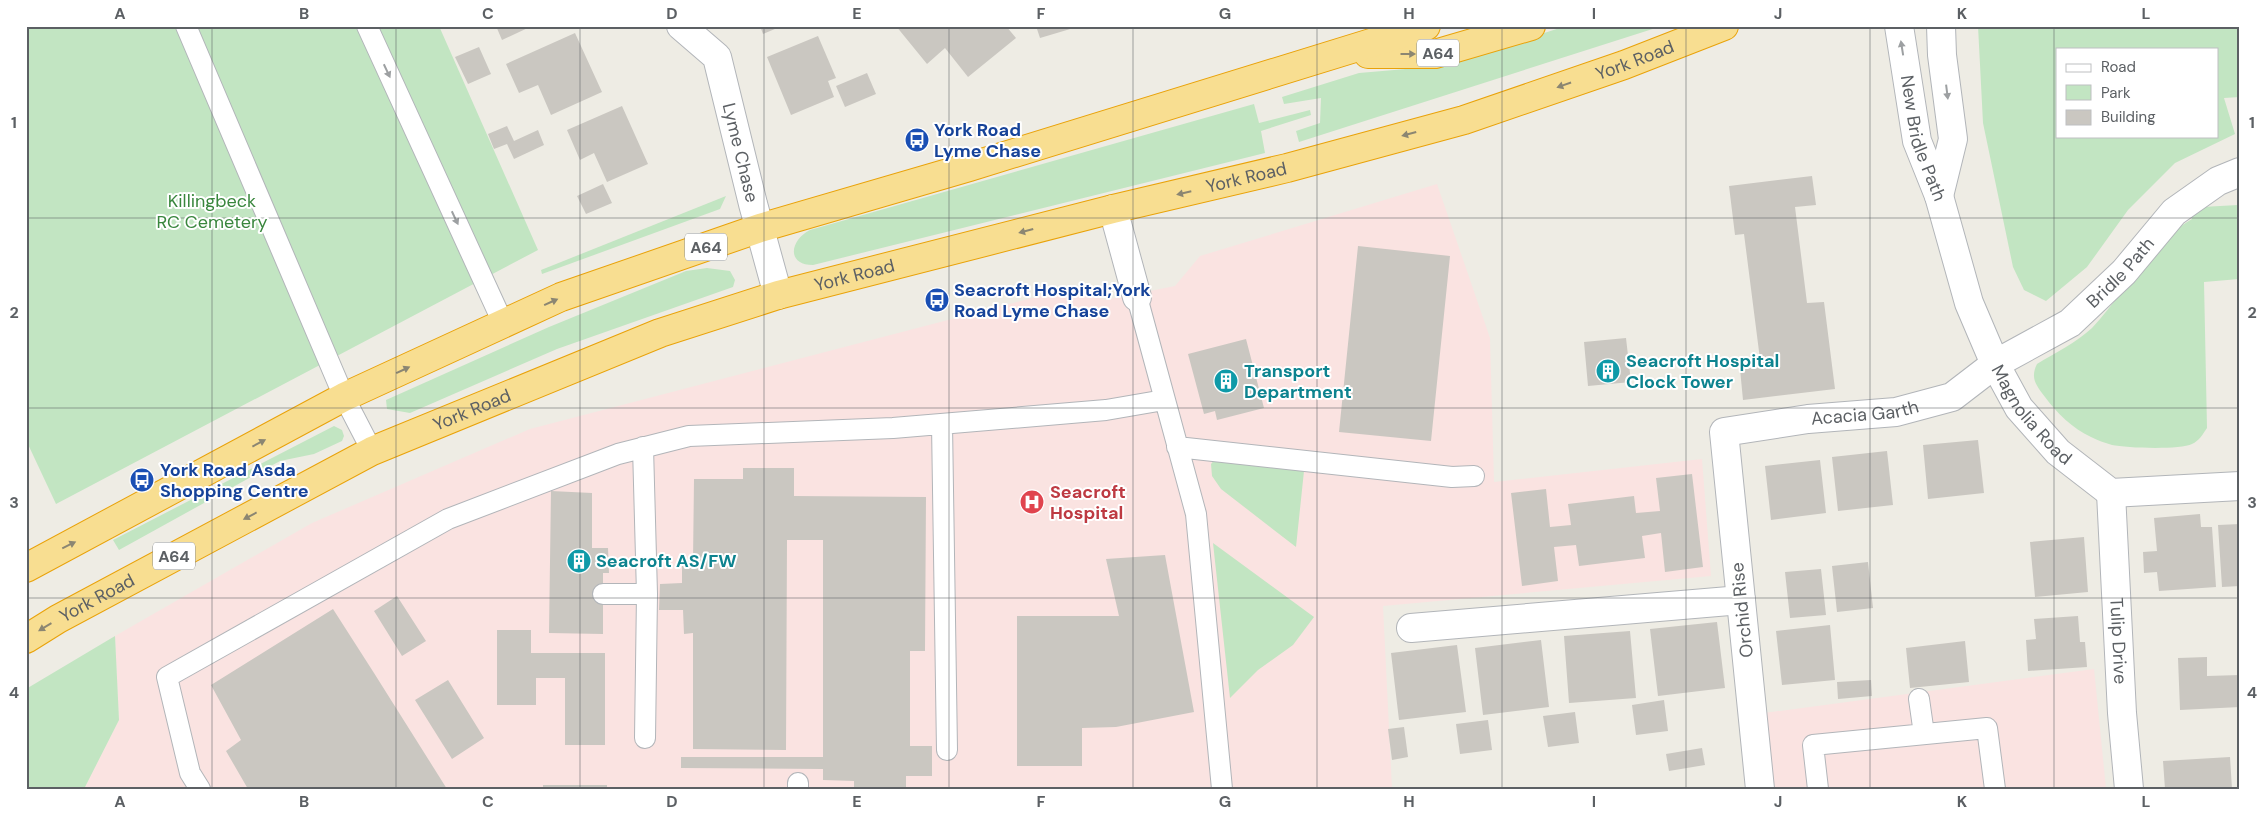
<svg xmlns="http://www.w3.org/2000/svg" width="2266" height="815" viewBox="0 0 2266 815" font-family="'DM Sans',sans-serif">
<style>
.medical{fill:#fae3e1}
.green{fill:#c2e5c2;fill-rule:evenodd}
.building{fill:#cac7c1}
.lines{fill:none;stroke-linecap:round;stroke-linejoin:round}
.lane-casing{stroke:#b2b5b9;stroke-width:22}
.street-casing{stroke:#b2b5b9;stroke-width:30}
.highway-casing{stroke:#e9a209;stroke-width:30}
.lane{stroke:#fff;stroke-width:20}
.street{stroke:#fff;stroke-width:28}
.highway{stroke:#f8de91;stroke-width:28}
.oneway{fill:#9da0a2}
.oneway2{fill:#8b8672}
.grid{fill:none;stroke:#5c6064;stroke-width:1;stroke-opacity:0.55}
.labels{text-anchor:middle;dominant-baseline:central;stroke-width:4;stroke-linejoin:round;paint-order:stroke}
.shield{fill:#fff;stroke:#8d9092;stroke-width:1}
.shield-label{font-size:16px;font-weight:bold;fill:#5c6064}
.street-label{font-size:18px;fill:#5c6064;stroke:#fff}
.transit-label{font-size:18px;font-weight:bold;fill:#164399;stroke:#fff;text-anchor:start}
.park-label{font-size:18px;fill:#39863d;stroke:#fff}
.culture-label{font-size:18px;font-weight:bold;fill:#0d838f;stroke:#fff;text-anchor:start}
.health-label{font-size:18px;font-weight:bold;fill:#be3a42;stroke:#fff;text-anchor:start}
.neatline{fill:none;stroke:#5c6064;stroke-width:2}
.grid-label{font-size:16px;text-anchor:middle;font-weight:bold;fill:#5c6064}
</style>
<rect width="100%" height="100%" fill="#eeece4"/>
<!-- medical -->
<path class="medical" d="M1437,184L1490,338L1494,482L1702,459L1711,576L1383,606L1392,789H84L119,720L115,636L312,523L530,429L1067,289L1105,300L1175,286L1200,256Z
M2094,669L2106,789H1775L1764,713Z"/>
<!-- green -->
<path class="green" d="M26,26H439L538,250L56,504L26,440Z
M1566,26H1662L1299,142L1296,131L1320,123L1321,98L1284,104L1282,97L1359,73L1441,66Z
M1978,26H2240V97L2224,98L2235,134L2175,163L2128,210L2087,267L2046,301L2024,290L2013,267L1983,123ZM2057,49H2217V136H2057Z
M1254,104L1259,123L1310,110L1311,115L1261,131L1265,153L813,265C786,265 790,240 810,230Z
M726,196L720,209L542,274L541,270Z
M2238,205L2239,279L2204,282L2207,428C2203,434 2199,441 2192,444C2180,450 2126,448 2112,445C2105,443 2097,440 2091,437C2073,429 2056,412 2045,397C2036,385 2030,378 2037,364C2055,353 2077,342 2092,328C2126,292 2149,244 2192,219L2191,212L2202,207Z
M707,268L730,271L735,280L733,287L557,349L410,413L387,409L386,400L549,327L686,271Z
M334,426L342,430L344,436L342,441L314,454L280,461L119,550L113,540Z
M1216,458L1304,471L1296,547L1221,489L1212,476L1211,464Z
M1213,543L1314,617L1293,645L1258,670L1230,698Z
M115,636L119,720L84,789H26V689Z"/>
<!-- building -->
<path class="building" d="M496,26H532L502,40Z
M760,26H782L763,34Z
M896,26H931L932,28L934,26H1006L1016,38L968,77L945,48L927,64Z
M1036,26H1077V27L1040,38Z
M575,33L602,92L551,115L538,85L519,93L506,64Z
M818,36L836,78L828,81L834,97L791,115L767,57Z
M479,47L491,74L468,84L455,57Z
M867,73L876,94L845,107L836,86Z
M622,106L648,164L607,182L594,153L580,160L567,130Z
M507,126L514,141L538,130L544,145L514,159L507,144L494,149L488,134Z
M1812,176L1816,205L1795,207L1807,303L1824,302L1835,389L1743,400L1740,369L1761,367L1744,234L1735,235L1729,186Z
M603,184L612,203L586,214L577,196Z
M1358,246L1450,256L1431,441L1339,432Z
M1626,338L1631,382L1588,386L1584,342Z
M1246,339L1264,408L1217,420L1215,411L1204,414L1188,354Z
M1978,440L1984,493L1928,499L1923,445Z
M1887,451L1893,505L1838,511L1832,457Z
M1820,460L1826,513L1771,520L1765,466Z
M743,468H794V496L926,497L925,651H910V746H932V776H906V789H854V781L823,780V769L681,768V757H823V540H787L786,750L693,749V633L684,634L683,610H659L660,584L682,583V562H693L694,479H743Z
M1692,474L1703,567L1665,572L1661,533L1642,536L1645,558L1579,566L1576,545L1554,547L1558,581L1522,586L1511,493L1546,489L1550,527L1571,525L1568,504L1634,496L1636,513L1660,511L1656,478Z
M551,491L592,493V548H608L609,573H603V634L549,633Z
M2200,514L2201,527H2212L2216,587L2159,591L2157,572L2144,573L2143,552L2157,551L2154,518Z
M2240,524V586L2222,587L2218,525Z
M2084,537L2088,592L2035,597L2030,542Z
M1165,555L1194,712L1116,727L1082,728V766H1017V616H1119L1106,559Z
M1868,562L1873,608L1837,612L1832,566Z
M1821,569L1826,615L1790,618L1785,572Z
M397,596L426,641L402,656L374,611Z
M333,609L374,673L447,789H248L226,751L241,740L211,685Z
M2078,616L2080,642H2085L2087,667L2028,671L2026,640L2036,639L2034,619Z
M1717,622L1725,688L1658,696L1650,629Z
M1830,625L1835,680L1782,685L1776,631Z
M497,630H531V653H605V745H565V678H536V705H497Z
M1630,631L1636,698L1569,703L1564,636Z
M1541,640L1549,707L1483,715L1475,648Z
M1965,641L1969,682L1910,688L1906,648Z
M1457,645L1466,712L1399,720L1391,653Z
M2207,657V676L2240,675V707L2180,710L2178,658Z
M448,680L484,738L452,759L415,700Z
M1871,680L1872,696L1838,699L1837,682Z
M1664,700L1668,731L1636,735L1632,705Z
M1575,712L1579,743L1548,747L1543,716Z
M1488,720L1492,750L1460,754L1456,724Z
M1404,727L1408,757L1392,760L1388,729Z
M1702,748L1705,765L1669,771L1666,754Z
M2230,757L2232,789H2165L2163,761Z
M543,785H607V789H543Z"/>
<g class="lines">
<defs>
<path id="lane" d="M186,26L344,397L372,451
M367,26L503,323
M1137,297L1196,514L1222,789
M942,424L947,750
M643,447L647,594L645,738
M1177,447L1452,477L1474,476
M603,594H647
M1919,699L1924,734
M798,783V789
M200,789L190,773L167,677L448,519L618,454L689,436L893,428L1106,410L1164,400
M1818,789L1813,745L1987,728L1995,789"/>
<g id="street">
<path id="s1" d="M681,26L717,57L753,204L778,295"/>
<path id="s2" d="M1899,26L1917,141L1939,196L1969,303L1995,364L2019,408L2058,452L2111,493L2240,486"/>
<path d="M1939,196L1953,139L1942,55L1941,26"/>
<path d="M1113,209L1137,297"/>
<path id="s3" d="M2111,493L2122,713L2129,789"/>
<path d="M1411,628L1741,600"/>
<path id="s4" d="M1760,789L1724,432L1808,419L1896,412L1952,397L1995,364L2070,323L2124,272L2174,212L2218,181L2240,172"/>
</g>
<g id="highway">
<path d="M1368,54H1435L1531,26"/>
<path d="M26,568L344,397L561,297L760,228L969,167L1426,26"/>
<path id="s5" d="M26,639L58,619L372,451L660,333L778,295L1113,209L1287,168L1464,120L1624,65L1724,26"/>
</g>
</defs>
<!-- lane casing -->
<use href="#lane" class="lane-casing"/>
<!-- street casing -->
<use href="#street" class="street-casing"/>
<!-- highway casing -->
<use href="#highway" class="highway-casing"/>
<!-- lane -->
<use href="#lane" class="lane"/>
<!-- street -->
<use href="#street" class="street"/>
<!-- highway -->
<use href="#highway" class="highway"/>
</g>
<!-- one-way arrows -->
<defs><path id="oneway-solid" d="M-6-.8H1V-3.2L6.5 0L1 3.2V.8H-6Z" transform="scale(1.25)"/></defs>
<g class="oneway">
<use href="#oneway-solid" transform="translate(1902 48) rotate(-99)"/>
<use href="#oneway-solid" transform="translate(387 71) rotate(65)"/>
<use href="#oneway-solid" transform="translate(1947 92) rotate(83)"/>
<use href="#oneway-solid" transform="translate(455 218) rotate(65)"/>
</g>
<g class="oneway2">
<use href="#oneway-solid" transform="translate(1408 54)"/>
<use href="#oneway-solid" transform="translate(1564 85) rotate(161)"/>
<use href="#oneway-solid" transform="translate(1409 134) rotate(165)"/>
<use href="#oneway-solid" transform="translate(1184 193) rotate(167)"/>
<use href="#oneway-solid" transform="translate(1026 231) rotate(165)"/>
<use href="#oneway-solid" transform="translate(551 302) rotate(-24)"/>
<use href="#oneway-solid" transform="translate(403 370) rotate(-25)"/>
<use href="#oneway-solid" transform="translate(259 443) rotate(-28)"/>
<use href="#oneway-solid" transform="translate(250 516) rotate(152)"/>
<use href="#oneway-solid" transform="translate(69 545) rotate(-26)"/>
<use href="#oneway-solid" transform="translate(45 627) rotate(149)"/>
</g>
<!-- grid -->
<path class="grid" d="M212,26V789M396,26V789M580,26V789M764,26V789M949,26V789M1133,26V789M1317,26V789M1502,26V789M1686,26V789M1870,26V789M2054,26V789M26,218H2240M26,408H2240M26,598H2240"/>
<!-- icons -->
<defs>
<symbol id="bus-disc" viewBox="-11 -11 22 22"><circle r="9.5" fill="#1a4fb4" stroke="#fff"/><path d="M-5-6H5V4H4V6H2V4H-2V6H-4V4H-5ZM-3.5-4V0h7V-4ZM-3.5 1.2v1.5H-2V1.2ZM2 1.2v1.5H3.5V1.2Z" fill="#fff"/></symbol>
<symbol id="building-disc" viewBox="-11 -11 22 22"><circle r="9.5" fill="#0f9aa8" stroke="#fff"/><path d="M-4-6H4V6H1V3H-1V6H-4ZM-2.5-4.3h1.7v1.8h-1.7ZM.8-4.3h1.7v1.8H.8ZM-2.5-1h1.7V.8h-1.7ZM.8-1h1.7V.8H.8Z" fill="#fff"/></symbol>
<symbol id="hospital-disc" viewBox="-11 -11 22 22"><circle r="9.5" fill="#e0444e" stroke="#fff"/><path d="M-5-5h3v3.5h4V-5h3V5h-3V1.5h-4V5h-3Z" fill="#fff"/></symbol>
</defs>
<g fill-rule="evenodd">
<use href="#bus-disc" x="903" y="126" width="28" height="28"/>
<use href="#bus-disc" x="923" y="286" width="28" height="28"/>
<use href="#building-disc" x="1594" y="357" width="28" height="28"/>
<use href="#building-disc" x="1212" y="367" width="28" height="28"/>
<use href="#bus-disc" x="128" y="466" width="28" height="28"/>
<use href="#hospital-disc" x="1018" y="488" width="28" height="28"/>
<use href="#building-disc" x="565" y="547" width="28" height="28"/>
</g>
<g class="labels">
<!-- shield labels -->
<g class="shield">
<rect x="1417" y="39.5" width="42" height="27" rx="4"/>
<rect x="685" y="233.5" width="42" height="27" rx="4"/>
<rect x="153" y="542.5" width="42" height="27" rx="4"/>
</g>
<g class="shield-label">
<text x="1438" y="53">A64</text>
<text x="706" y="247">A64</text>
<text x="174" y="556">A64</text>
</g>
<!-- street labels -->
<g class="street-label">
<text stroke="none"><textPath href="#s5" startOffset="1718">York Road</textPath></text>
<text stroke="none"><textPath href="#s2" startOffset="115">New Bridle Path</textPath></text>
<text stroke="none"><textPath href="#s1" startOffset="146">Lyme Chase</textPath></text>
<text stroke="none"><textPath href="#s5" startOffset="1312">York Road</textPath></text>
<text stroke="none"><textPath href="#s4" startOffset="801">Bridle Path</textPath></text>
<text stroke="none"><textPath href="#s5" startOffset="908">York Road</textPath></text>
<text stroke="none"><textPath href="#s5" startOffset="502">York Road</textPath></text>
<text stroke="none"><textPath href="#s4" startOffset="501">Acacia Garth</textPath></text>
<text stroke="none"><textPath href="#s2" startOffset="416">Magnolia Road</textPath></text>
<text stroke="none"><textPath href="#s5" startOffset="82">York Road</textPath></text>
<text transform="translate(1742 610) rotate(-96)">Orchid Rise</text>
<text stroke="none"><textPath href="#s3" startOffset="148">Tulip Drive</textPath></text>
</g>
<!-- transit labels -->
<g class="transit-label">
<text x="934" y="130">York Road<tspan x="934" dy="21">Lyme Chase</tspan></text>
<text x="954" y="290">Seacroft Hospital;York<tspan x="954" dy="21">Road Lyme Chase</tspan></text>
<text x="160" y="470">York Road Asda<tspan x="160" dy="21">Shopping Centre</tspan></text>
</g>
<!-- park labels -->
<g class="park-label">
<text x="212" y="201">Killingbeck<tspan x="212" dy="21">RC Cemetery</tspan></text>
</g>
<!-- culture labels -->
<g class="culture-label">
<text x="1626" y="361">Seacroft Hospital<tspan x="1626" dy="21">Clock Tower</tspan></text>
<text x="1244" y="371">Transport<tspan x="1244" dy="21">Department</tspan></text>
<text x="596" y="561">Seacroft AS/FW</text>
</g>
<!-- health labels -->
<g class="health-label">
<text x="1050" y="492">Seacroft<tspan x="1050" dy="21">Hospital</tspan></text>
</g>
</g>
<!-- border -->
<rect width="2266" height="815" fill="none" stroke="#ffffff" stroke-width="55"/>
<!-- legend -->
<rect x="2056" y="48" width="162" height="90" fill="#ffffff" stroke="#bebfc1"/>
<rect x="2066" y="64" width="25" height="8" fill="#ffffff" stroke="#bebfc1"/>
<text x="2101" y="72" font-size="15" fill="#5c6064">Road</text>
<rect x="2066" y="85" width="25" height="15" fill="#c2e5c2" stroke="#bebfc1"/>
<text x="2101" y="98" font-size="15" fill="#5c6064">Park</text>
<rect x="2066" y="110" width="25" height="15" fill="#cac7c1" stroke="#bebfc1"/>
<text x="2101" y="122" font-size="15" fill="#5c6064">Building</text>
<rect x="28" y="28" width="2210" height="760" class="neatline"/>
<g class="grid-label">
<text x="120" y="19">A</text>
<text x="304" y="19">B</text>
<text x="488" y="19">C</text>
<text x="672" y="19">D</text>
<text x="857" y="19">E</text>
<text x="1041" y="19">F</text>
<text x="1225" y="19">G</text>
<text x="1409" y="19">H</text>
<text x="1594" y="19">I</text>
<text x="1778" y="19">J</text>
<text x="1962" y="19">K</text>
<text x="2146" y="19">L</text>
<text x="14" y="128">1</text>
<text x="2252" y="128">1</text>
<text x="14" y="318">2</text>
<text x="2252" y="318">2</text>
<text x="14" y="508">3</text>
<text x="2252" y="508">3</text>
<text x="14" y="698">4</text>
<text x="2252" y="698">4</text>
<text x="120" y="807">A</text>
<text x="304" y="807">B</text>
<text x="488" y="807">C</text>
<text x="672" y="807">D</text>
<text x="857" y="807">E</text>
<text x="1041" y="807">F</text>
<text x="1225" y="807">G</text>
<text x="1409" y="807">H</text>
<text x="1594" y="807">I</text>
<text x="1778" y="807">J</text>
<text x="1962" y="807">K</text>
<text x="2146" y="807">L</text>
</g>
</svg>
